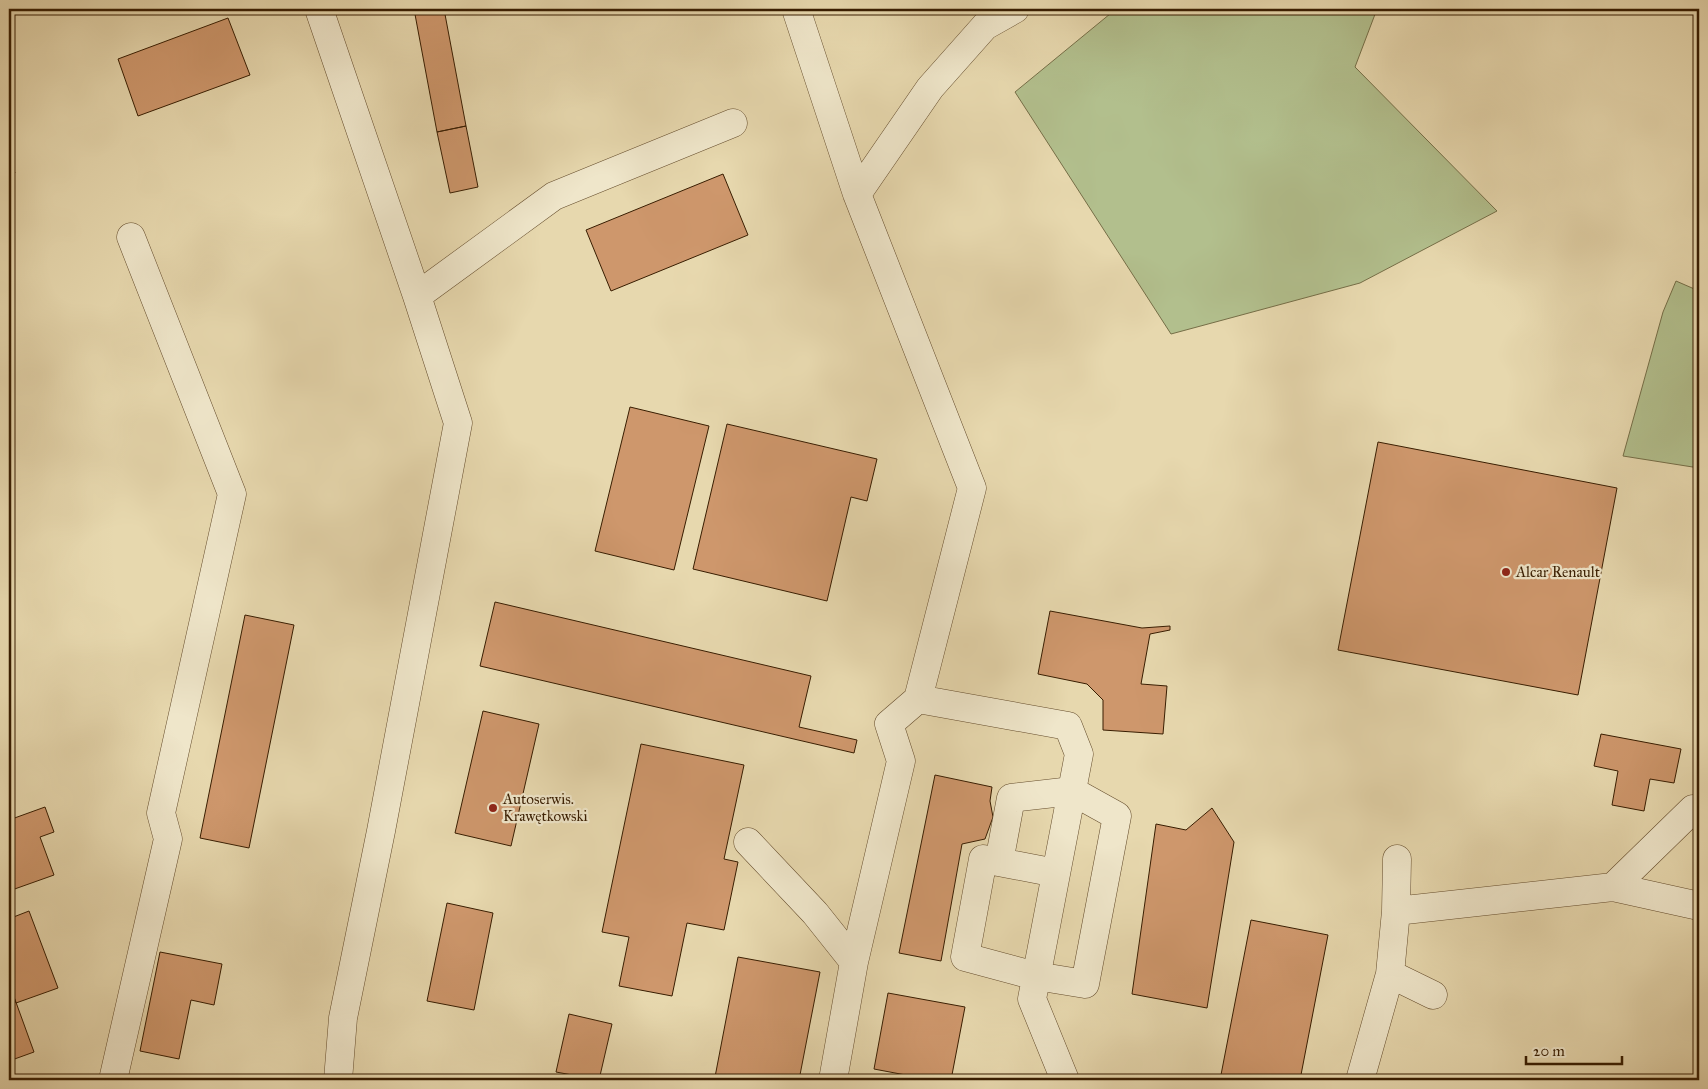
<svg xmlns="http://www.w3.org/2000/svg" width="1708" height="1089" viewBox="0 0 1708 1089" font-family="'IM FELL Great Primer',serif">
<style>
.green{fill:#b2bf8d;stroke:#756e47}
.building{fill:#ce976c;stroke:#381d01}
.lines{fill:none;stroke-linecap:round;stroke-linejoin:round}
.minor-casing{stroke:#644c2c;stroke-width:29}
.minor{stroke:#efe6ca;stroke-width:28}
.poi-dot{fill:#8f2418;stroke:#efe6ca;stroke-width:2}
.labels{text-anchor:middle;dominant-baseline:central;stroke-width:4.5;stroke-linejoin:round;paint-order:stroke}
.poi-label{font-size:15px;fill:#381d01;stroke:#efe6ca;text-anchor:start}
</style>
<rect width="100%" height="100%" fill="#e7d8ae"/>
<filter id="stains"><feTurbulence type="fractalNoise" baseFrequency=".004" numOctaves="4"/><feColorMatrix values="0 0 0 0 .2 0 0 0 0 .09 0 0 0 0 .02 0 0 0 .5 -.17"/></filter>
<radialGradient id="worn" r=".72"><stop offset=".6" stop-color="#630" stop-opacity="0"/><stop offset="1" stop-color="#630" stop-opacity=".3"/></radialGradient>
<!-- green -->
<path class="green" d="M1116,9H1377L1355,67L1497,211L1360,283L1171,334L1015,92Z
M1676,281L1699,291V468L1623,456L1663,312Z"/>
<!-- building -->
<path class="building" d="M414,9H444L466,126L437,132Z
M228,18L250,75L138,116L118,59Z
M466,126L478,187L450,193L437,132Z
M9,159L15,173L9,176Z
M723,174L748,235L611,291L586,230Z
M630,407L709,426L674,570L595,551Z
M727,424L877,459L867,501L851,497L827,601L693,569Z
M1378,442L1617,488L1578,695L1338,650Z
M495,602L811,676L799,727L857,740L854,753L480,666Z
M1050,611L1142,628L1170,626V630L1150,634L1141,684L1167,686L1163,734L1103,730V700L1087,684L1038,674Z
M245,615L294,625L249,848L200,838Z
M483,711L539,724L511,846L455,833Z
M1601,734L1681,749L1674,783L1650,779L1644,811L1612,805L1618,771L1594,766Z
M641,744L744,765L724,859L738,862L724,930L687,923L672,996L619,986L629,937L602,932Z
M935,775L992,787L990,801L993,817L985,839L962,844L941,961L899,953Z
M45,807L54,832L40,837L54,875L9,891V820Z
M1212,808L1234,842L1207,1008L1132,994L1156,824L1186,830Z
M447,903L493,913L474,1010L427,1001Z
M29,911L58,988L16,1003L9,983V912L11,918Z
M1251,920L1328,935L1300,1080H1220Z
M160,952L222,964L214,1005L191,1000L179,1059L140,1051Z
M738,957L820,972L799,1080H729L715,1077Z
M9,983L34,1052L9,1061Z
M888,993L965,1007L951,1080H932L874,1069Z
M569,1014L612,1024L599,1080L556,1072Z"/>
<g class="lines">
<defs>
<path id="minor" d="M319,9L417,296L458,423L381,831L343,1018L338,1080
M796,9L857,194L972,488L918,699L1068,726L1079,754L1032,999L1065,1080
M857,194L930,88L985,26L1015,9
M417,296L554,196L733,123
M748,842L815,913L854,962
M999,862L1011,798L1072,791L1117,816L1085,984L1036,976L965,957L983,859L1056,873
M1613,887L1693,809
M1396,911L1613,887L1699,906
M1390,974L1433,995
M113,1080L168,839L161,813L232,494L131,237
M833,1080L854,962L901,761L889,724L918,699
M1360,1080L1390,974L1396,911L1397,859"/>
</defs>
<!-- minor casing -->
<use href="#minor" class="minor-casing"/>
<!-- minor -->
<use href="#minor" class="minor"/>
</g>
<!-- markers -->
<g class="poi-dot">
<circle cx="1506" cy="572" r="5"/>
<circle cx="493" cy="808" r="5"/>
</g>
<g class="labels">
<!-- poi labels -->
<g class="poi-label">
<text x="1516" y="572">Alcar Renault</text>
<text x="503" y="799">Autoserwis.<tspan x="503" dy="17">Krawętkowski</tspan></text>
</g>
</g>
<!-- margin -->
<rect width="1708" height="1089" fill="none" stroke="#e7d8ae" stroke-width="30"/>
<rect x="10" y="10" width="1688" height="1069" fill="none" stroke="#381d01" stroke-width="2.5"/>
<rect x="15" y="15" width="1678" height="1059" fill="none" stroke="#381d01"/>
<!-- scale -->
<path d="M1526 1056v8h96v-8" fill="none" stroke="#381d01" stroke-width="2.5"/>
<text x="1533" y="1056" font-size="15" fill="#381d01" stroke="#efe6ca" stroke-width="4" paint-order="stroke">20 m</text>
<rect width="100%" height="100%" filter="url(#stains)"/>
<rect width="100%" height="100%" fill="url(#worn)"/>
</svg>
